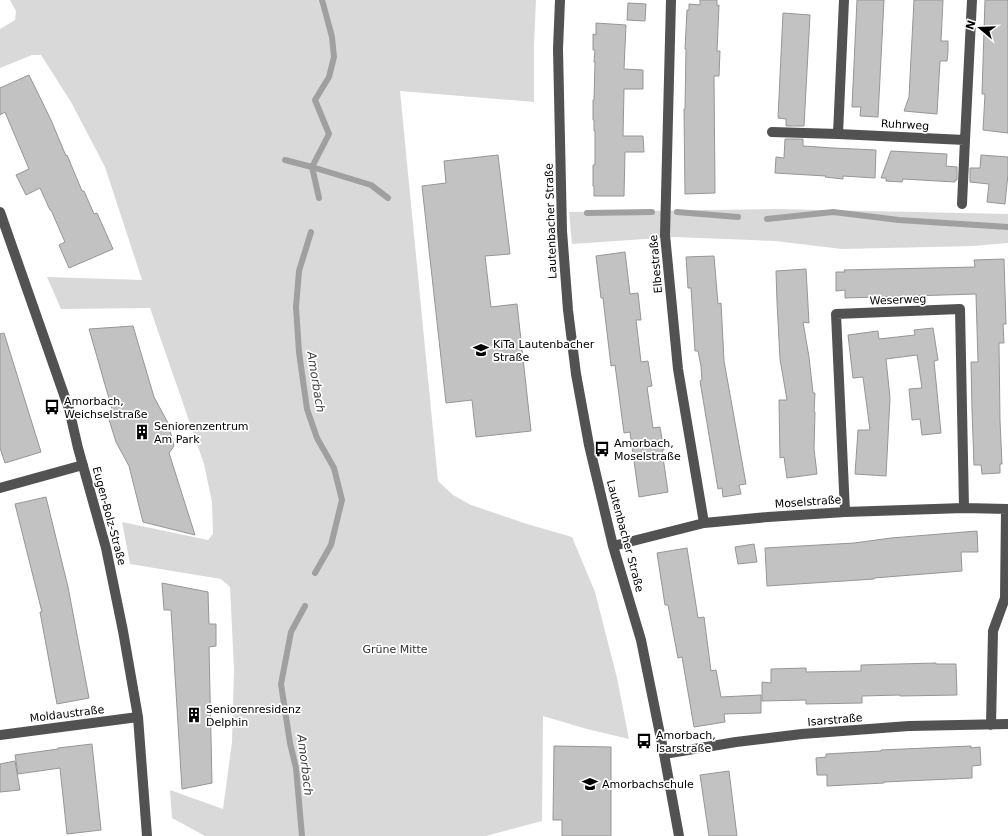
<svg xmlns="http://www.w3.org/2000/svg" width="1008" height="836" viewBox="0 0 1008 836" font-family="'DejaVu Sans',sans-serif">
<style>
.green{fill:#d9d9d9}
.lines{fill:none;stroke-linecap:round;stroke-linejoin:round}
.stream{stroke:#a0a0a0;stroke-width:6}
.building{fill:#c2c2c2;stroke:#969696}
.minor{stroke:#525252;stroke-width:10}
.labels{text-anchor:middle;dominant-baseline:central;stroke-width:3.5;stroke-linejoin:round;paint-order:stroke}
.street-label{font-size:11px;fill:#000;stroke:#fff}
.poi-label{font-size:11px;fill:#000;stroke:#fff;text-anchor:start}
.park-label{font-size:11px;fill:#303030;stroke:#fff}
.water-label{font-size:12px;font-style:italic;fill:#414141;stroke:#fff}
</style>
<rect width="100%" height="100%" fill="#fff"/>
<!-- green -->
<path class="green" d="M10,0H536L534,45V102L400,91L438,481L453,495L471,505L527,524L572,537L595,592L617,678L629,739L587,729L543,716L542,821L486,836H205L172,818L170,790L223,809L232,742L234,669L230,587L221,579L130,564L122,522L208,540L213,534L212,502L204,464L150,308L61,309L47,277L142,280L105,167L71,102L41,55H32L0,68V29L15,20L16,11Z
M775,209L1008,214V243L973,246L842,249L775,241L674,237L572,244L569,212Z"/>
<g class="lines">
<!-- stream -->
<path class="stream" d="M285,160L312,167L371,185L388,198
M319,198L312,167L329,134L315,100L329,77L334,57L332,37L324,7L322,0
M677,212L738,217
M587,213L652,212
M767,219L833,212L899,220L1008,227
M311,232L299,271L296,307L299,352L307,409L317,438L334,468L342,500L331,545L315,573
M302,836L296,768L290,743L281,684L291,632L305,606"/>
</g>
<!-- building -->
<path class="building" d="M700,0H717V6L719,5L717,51H720L719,76H714L715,193L685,194L684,109H685L686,49H685L687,10H689V4L700,5Z
M857,0H884L878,117L860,116L861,107H852Z
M914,0H943L941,41H948V52L947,61H940L937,114L904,111L909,97Z
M985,0H1008V133L983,130L985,94H982Z
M628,3L646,4L645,21L627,20Z
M783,13L810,15L804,126H786V119L778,118Z
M596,23L626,25L624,69L643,70V89H624L623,136H643L644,152H625L624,196H594V186H593V165H595V131H594V120H593V100H594L595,62H594L595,50H593V34L596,35Z
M29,75L51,120L66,156L67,155L82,191H84L94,214L97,213L113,249L69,268L59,245L65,242L51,210H50L40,188L26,195L16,175L29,169L5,112L0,115V88Z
M785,139H803V146L833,148L876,150L875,178L843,176V179L825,177L826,176L775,173L776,157L784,158Z
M891,151L947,154L946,166L957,167V180H955V182L903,179L902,182L886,181V178H881Z
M498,155L510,254L485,256L491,307L517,304L531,431L476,437L472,400L446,403L422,186L446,183L444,161Z
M981,155L1008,157V174L1005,204L987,202L989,184L970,182V168H980Z
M625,252L630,294L638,293L641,320H636L641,362L648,361L652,386L647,387L653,428L660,427L664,450H662L668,492L639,497L630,432L624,433L615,365L611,366L603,298H601L596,256Z
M714,256L718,304L721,303L724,361L746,484L739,485L741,494L723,497L722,488L718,489L700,381L702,380L701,366L698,351H695L691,288H688L686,257Z
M1004,259L1006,324H1003L1004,343H999L1000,421L1002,464H1000V473L982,474L981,465H974L972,410L971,362H978L976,294L845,298V290L836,291V272H845L844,270L975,267L974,260Z
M806,269L809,323L803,322L809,357L813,393H815L814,412H815L814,449L817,474L787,478L784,457L780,458L779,400H787L780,359L777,302L776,271Z
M133,326L154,397L168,423L174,446L169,453L195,535L143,522L129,466L116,442L107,413L112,409L89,329Z
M933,328L938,360L934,361L941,433L922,435L920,419L912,420L909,389L922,388L917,355L886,359L890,398L886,476L855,474L858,430H870L863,377L853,378L848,335L878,331L879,339L915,335L914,330Z
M4,333L41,452L5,463L0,448V334Z
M46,497L68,587L89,698L57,704L40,612H42L15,504Z
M977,531L978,552H961L962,571L874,578V579L767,586L765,548L854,543L891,538Z
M754,544L757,562L738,564L735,547Z
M687,548L698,618L704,617L711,671L716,670L721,697L761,695V713L724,714L725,722L694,727L682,657L678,658L668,605H665L657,553Z
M162,583L208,592L209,624H216V646L209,647L212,783L182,789L171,610H164Z
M936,663V664H956L957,695L900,696V695L862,696V703L806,704V700L762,701V682L771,683V669L806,668V672L861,671V665Z
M92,744L101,830L67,834L60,768L18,774L15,755L58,749V748Z
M554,746L611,747V836H562V820H553Z
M971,746V748L980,747L981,765L972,766V778L884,782V783L827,786V775H817L816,758L826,757V754L881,751V750Z
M15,761L20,790L0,792V764Z
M729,771L737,836H709L700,775Z"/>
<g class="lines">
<!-- minor -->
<path class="minor" d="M560,0L558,49L562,231L568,310L576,374L589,445L613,546L641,640L664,754L679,836
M671,0L665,235L678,369L704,523
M844,0L838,134L965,140L972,0
M772,132L838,134
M962,204L965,140
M0,212L69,409L78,448L106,548L123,631L138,717L147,836
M0,488L83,465
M845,512L836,314L960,309L964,508
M613,546L704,523L768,517L845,512L964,508L1008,509
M991,725L993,631L1005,598L1006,509
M0,735L138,717
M664,754L736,742L802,734L909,726L1008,724"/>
</g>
<!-- icons -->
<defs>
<symbol id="school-bare" viewBox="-9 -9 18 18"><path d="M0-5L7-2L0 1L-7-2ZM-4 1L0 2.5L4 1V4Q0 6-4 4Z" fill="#000" stroke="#fff" stroke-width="2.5" paint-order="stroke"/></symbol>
<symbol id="bus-bare" viewBox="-9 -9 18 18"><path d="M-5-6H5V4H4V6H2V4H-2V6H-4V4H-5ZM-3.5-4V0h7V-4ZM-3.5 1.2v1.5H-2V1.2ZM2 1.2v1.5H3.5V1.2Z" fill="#000" stroke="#fff" stroke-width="2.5" paint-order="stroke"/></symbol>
<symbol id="building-bare" viewBox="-9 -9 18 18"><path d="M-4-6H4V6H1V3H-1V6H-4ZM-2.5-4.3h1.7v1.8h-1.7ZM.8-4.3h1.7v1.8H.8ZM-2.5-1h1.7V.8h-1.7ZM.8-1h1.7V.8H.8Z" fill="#000" stroke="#fff" stroke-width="2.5" paint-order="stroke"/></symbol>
</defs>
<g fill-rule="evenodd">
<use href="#school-bare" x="470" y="339" width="22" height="22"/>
<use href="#bus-bare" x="41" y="396" width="22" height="22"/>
<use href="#building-bare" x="131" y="421" width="22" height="22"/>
<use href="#bus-bare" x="591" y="438" width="22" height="22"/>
<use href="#building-bare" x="183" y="704" width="22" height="22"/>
<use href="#bus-bare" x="633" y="730" width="22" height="22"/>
<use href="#school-bare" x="579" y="773" width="22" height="22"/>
</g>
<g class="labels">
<!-- street labels -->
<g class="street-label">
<text transform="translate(905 125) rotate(3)">Ruhrweg</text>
<text transform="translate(551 221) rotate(-92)">Lautenbacher Straße</text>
<text transform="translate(656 264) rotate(-95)">Elbestraße</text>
<text transform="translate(898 300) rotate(-2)">Weserweg</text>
<text transform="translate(808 502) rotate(-4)">Moselstraße</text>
<text transform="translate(109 516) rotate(75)">Eugen-Bolz-Straße</text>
<text transform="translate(625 536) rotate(75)">Lautenbacher Straße</text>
<text transform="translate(67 714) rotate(-7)">Moldaustraße</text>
<text transform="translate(835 720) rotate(-5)">Isarstraße</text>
</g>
<!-- poi labels -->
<g class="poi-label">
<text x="493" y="344">KiTa Lautenbacher<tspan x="493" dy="13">Straße</tspan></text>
<text x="64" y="401">Amorbach,<tspan x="64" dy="13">Weichselstraße</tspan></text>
<text x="154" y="426">Seniorenzentrum<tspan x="154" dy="13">Am Park</tspan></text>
<text x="614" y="443">Amorbach,<tspan x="614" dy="13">Moselstraße</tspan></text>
<text x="206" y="709">Seniorenresidenz<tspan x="206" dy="13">Delphin</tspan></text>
<text x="656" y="735">Amorbach,<tspan x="656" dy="13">Isarstraße</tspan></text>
<text x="602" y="784">Amorbachschule</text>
</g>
<!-- park labels -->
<g class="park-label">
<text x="395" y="649">Grüne Mitte</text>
</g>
<!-- water labels -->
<g class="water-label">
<text transform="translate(316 382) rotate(81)">Amorbach</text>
<text transform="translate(305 765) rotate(83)">Amorbach</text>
</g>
</g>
<!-- north arrow -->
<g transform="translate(980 28) rotate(289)" stroke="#ffffff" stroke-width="3" paint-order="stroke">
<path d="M0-3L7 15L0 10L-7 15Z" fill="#000000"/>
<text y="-6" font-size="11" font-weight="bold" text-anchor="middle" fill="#000000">N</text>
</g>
</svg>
